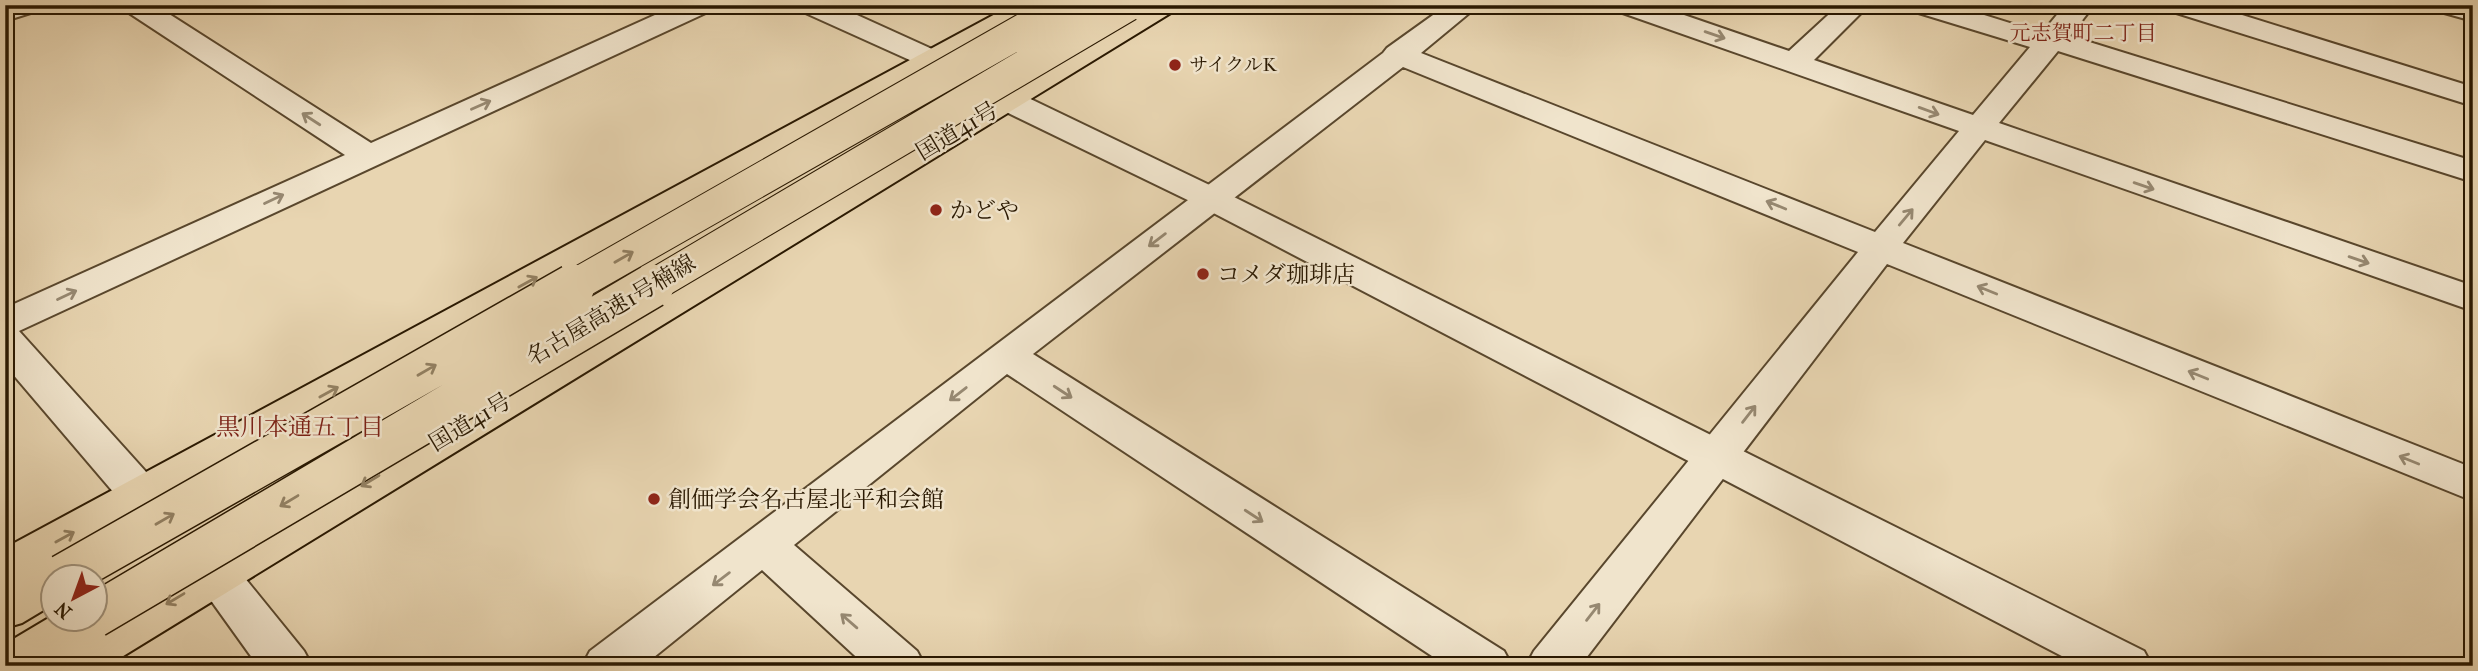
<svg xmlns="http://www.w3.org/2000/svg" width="2478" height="671" viewBox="0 0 2478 671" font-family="'IM FELL French Canon','Noto Serif JP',serif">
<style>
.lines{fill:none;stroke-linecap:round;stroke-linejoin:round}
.minor-casing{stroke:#59472d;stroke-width:4}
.tertiary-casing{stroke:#59472d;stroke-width:4}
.trunk-casing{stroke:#291801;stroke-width:4}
.motorway-casing{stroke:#291801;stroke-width:4}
.minor{fill:#f0e4cc;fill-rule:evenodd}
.tertiary{fill:#f0e4cc;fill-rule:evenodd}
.trunk{fill:#e8d5b1;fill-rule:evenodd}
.motorway{fill:#e8d5b1;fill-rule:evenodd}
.motorway-bridge-far1-casing{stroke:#291801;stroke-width:34;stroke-linecap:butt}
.motorway-bridge-casing{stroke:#291801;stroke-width:46;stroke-linecap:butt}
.motorway-bridge-far1{stroke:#e8d5b1;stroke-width:32}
.motorway-bridge{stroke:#e8d5b1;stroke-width:43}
.oneway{stroke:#968871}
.oneway2{stroke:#928062}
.poi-dot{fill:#8f2418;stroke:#f0e4cc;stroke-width:2.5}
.labels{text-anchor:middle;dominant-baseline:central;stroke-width:5;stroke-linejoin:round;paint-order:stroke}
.far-poi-label{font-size:19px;fill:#291801;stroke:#f0e4cc;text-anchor:start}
.far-neighbourhood-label{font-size:21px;fill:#7a1f14;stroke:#f0e4cc}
.street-label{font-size:23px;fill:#291801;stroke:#f0e4cc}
.poi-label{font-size:23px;fill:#291801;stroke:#f0e4cc;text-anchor:start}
.neighbourhood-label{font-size:24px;fill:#7a1f14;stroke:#f0e4cc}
</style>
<rect width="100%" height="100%" fill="#e8d5b1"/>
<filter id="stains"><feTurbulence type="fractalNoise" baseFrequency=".00286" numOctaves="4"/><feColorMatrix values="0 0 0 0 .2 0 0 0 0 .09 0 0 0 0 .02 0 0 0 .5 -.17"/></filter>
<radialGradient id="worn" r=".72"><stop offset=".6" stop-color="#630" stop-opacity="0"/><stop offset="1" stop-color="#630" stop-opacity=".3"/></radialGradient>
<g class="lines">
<defs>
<path id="minor" d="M5,5H41L37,11L5,21Z
M122,5H155L371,143L677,5H714L710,11L19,331L156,483L163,495L156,507L141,511L126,507L5,365V308L345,155L126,11Z
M1447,5H1479L1421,53L1875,232L1959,131L1617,11L1613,5H1655L1789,51L1839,5H1869L1814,60L1973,115L2030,47L1912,11L1908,5H1952L2042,33L2065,5H2094L2070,36L2473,161V182L2058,51L1999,123L2473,286V311L1985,140L1903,243L2473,468V501L1887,264L1580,666H1526L1534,651L1858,252L1403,67L1033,354L1504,651L1512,666H1447L1007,374L794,545L917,651L925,666H866L762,570L643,666H582L590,651L1383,53L1387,48Z
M2166,5H2210L2473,87V106L2170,11Z
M2433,5H2473V21L2437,11Z
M215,556L231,561L304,651L312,666H258L192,574L199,561Z"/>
<path id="tertiary" d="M797,5H835L943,54L1018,93L1224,192L2144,651L2152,666H2081L1200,206L996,107L923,66L801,11Z"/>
<path id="trunk" d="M1012,5H1047L1043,11L21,583L5,588V548Z
M1144,5H1178L1174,11L107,666H40L48,651Z"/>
<path id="motorway" d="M52,565L68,570L72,576H52V605L22,623L5,628V586Z
M94,600L107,604L114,618L107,632L52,666H5V644L52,616V618H94Z"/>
</defs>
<!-- minor casing -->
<use href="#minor" class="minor-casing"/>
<!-- tertiary casing -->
<use href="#tertiary" class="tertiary-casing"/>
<!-- trunk casing -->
<use href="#trunk" class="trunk-casing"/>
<!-- motorway casing -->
<use href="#motorway" class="motorway-casing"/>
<!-- minor -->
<use href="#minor" class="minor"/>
<!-- tertiary -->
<use href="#tertiary" class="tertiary"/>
<!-- trunk -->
<use href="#trunk" class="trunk"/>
<!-- motorway -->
<use href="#motorway" class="motorway"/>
<defs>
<path id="motorway-bridge-far1" d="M570,288L1067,5
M649,288L1128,5"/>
<path id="motorway-bridge" d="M63,576L573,286
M94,616L652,286"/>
</defs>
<!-- motorway-bridge-far1 casing -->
<use href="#motorway-bridge-far1" class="motorway-bridge-far1-casing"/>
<!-- motorway-bridge casing -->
<use href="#motorway-bridge" class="motorway-bridge-casing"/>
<!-- motorway-bridge-far1 -->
<use href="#motorway-bridge-far1" class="motorway-bridge-far1"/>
<!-- motorway-bridge -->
<use href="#motorway-bridge" class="motorway-bridge"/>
</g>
<!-- one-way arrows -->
<defs><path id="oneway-shaft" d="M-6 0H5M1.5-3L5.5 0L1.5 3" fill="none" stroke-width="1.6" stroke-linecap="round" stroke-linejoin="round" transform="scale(1.75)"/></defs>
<g class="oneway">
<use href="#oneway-shaft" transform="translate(1715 35) rotate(19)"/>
<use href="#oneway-shaft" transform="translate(481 105) rotate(-24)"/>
<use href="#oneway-shaft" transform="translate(1929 111) rotate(20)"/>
<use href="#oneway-shaft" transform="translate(311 119) rotate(-147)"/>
<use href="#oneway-shaft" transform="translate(2144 186) rotate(19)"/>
<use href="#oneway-shaft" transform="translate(274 199) rotate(-25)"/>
<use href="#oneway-shaft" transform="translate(1776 205) rotate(-158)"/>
<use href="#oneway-shaft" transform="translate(1906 217) rotate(-50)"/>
<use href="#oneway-shaft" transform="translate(1157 240) rotate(143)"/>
<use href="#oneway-shaft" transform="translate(2359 260) rotate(19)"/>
<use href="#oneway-shaft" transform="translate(1987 290) rotate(-158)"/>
<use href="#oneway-shaft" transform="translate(67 295) rotate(-25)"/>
<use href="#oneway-shaft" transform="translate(2198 375) rotate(-158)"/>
<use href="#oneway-shaft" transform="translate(1063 392) rotate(33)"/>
<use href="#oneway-shaft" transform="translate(958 394) rotate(142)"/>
<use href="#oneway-shaft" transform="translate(1749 414) rotate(-52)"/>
<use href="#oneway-shaft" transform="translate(2409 460) rotate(-158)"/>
<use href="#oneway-shaft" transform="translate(1254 516) rotate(33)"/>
<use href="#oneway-shaft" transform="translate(721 579) rotate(143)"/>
<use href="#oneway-shaft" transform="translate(1593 612) rotate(-52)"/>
<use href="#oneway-shaft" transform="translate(849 621) rotate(-139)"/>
</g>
<g class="oneway2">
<use href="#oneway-shaft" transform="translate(624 257) rotate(-30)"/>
<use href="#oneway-shaft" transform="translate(528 282) rotate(-29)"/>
<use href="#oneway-shaft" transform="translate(427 370) rotate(-30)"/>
<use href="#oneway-shaft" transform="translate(329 392) rotate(-29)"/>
<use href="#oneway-shaft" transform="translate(370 481) rotate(149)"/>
<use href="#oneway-shaft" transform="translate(289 501) rotate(149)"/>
<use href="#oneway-shaft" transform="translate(165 519) rotate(-30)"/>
<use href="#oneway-shaft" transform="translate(65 537) rotate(-29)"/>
<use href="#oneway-shaft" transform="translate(175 599) rotate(149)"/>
</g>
<!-- markers -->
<g class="poi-dot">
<circle cx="1175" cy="65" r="7"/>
<circle cx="936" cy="210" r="7"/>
<circle cx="1203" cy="274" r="7"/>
<circle cx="654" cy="499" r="7"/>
</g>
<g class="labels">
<!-- far-poi labels -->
<g class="far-poi-label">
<text x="1189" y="65">サイクルK</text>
</g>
<!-- far-neighbourhood labels -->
<g class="far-neighbourhood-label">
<text x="2083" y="33">元志賀町二丁目</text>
</g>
<!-- street labels -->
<g class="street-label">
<text transform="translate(957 131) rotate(-31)">国道41号</text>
<text transform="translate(611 310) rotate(-31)">名古屋高速1号楠線</text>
<text transform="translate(470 422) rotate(-31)">国道41号</text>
</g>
<!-- poi labels -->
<g class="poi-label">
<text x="950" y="210">かどや</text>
<text x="1217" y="274">コメダ珈琲店</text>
<text x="668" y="499">創価学会名古屋北平和会館</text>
</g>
<!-- neighbourhood labels -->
<g class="neighbourhood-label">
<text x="300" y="427">黒川本通五丁目</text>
</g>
</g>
<!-- margin -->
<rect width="2478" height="671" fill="none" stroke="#e8d5b1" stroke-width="28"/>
<rect x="7" y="7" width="2464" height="657" fill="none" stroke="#291801" stroke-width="3.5"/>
<rect x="14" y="14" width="2450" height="643" fill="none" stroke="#291801" stroke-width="2"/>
<!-- north arrow -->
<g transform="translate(74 598) rotate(221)"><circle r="33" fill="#f0e4cc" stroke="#a0927b" stroke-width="2"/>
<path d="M0-5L12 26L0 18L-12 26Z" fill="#8f2418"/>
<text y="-10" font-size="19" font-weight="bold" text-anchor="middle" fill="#291801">N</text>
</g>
<rect width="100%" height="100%" filter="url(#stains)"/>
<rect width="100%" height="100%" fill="url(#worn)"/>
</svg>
